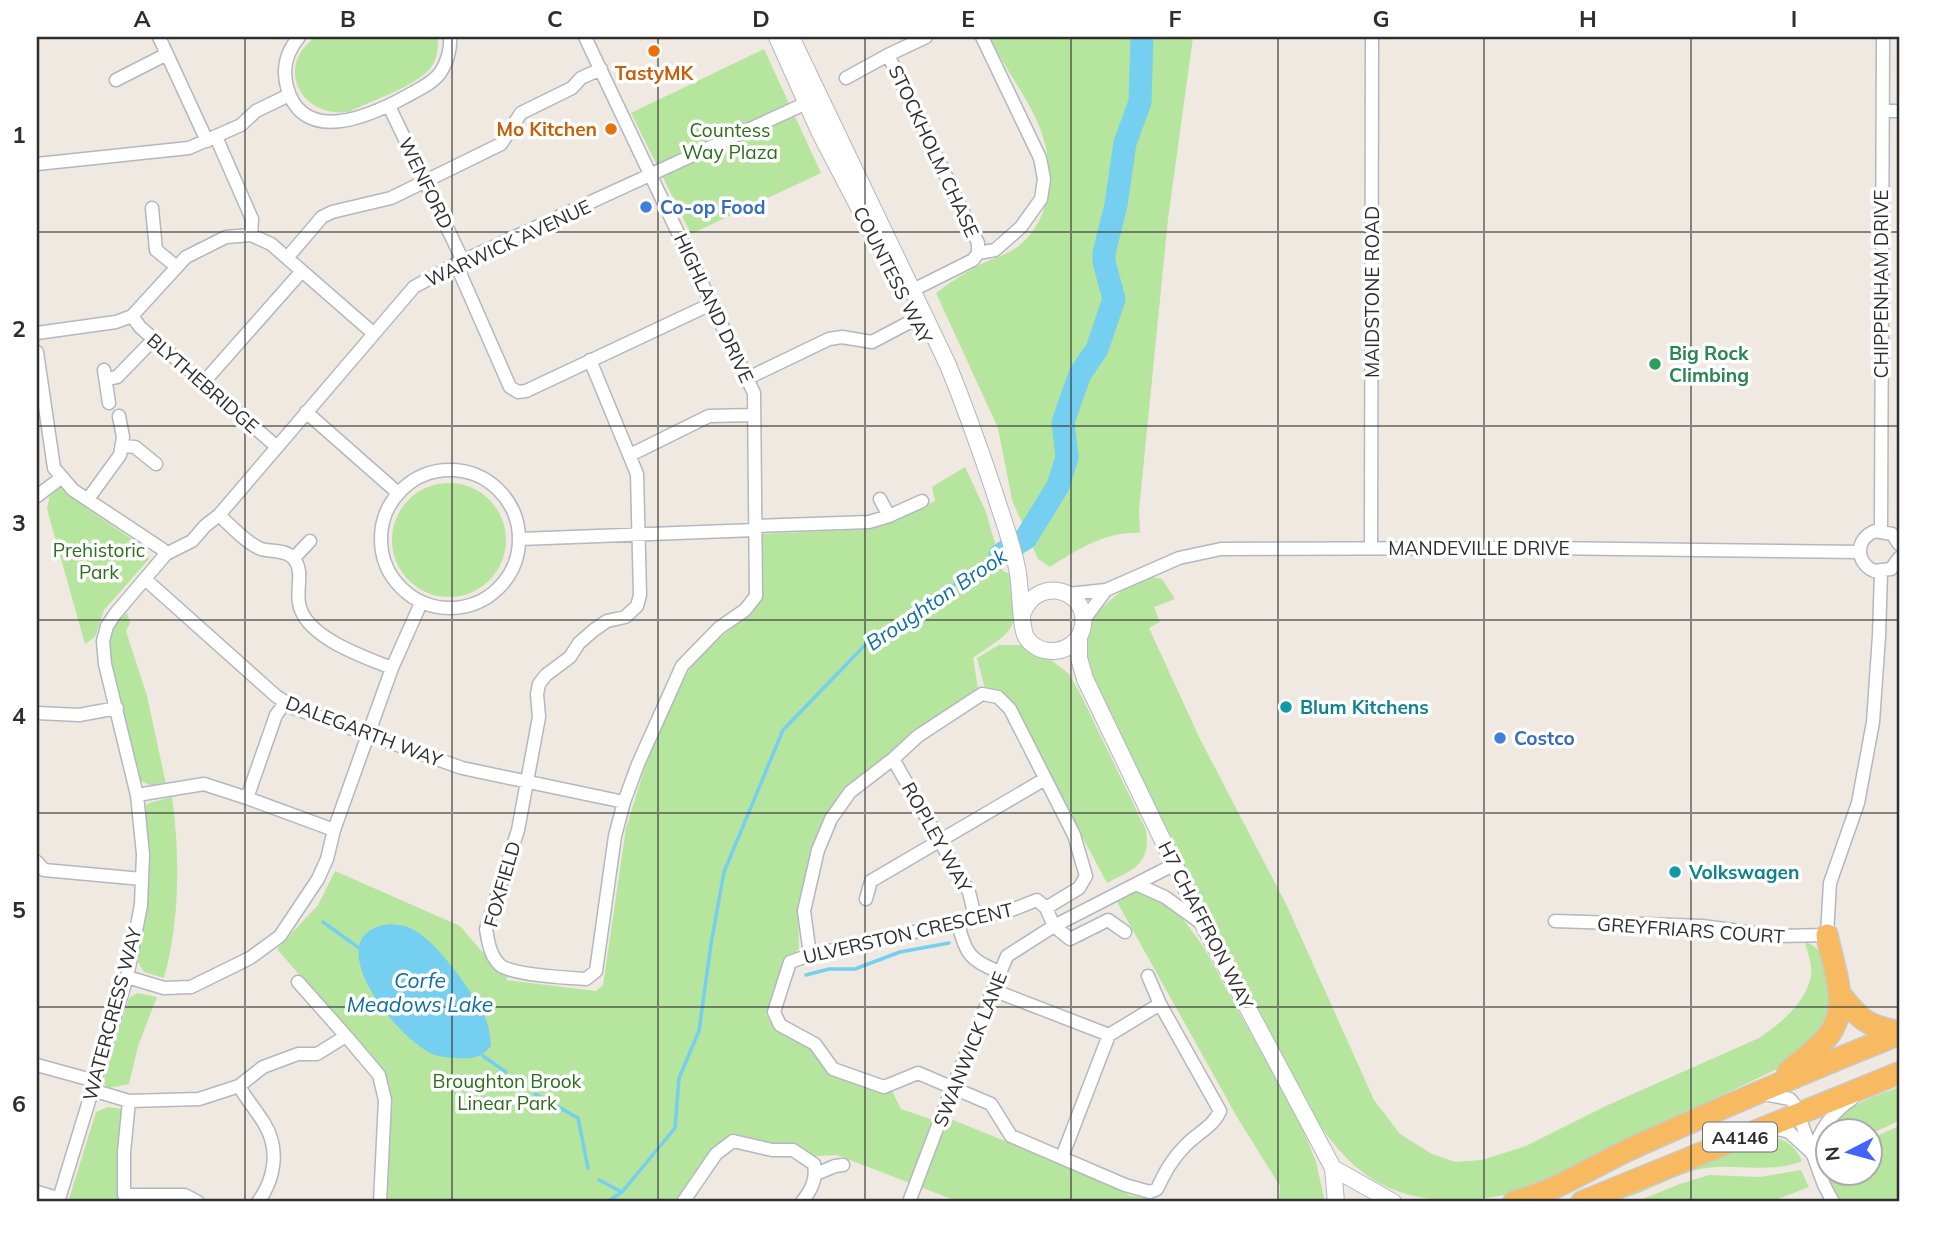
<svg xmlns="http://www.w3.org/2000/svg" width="1936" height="1239" viewBox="0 0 1936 1239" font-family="Mulish,sans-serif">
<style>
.green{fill:#b6e59e}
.water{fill:#75cff0}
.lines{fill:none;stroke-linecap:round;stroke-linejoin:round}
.stream{stroke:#75cff0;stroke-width:3.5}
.river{stroke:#75cff0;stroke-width:23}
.minor-casing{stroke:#b4b7c1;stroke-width:15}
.tertiary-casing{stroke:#b4b7c1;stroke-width:18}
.trunk-casing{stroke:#c9c9c9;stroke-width:24}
.minor{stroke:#fff;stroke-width:12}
.tertiary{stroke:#fff;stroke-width:16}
.trunk{stroke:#f8ba60;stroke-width:21}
.grid{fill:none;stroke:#2e2e2e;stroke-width:2;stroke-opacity:0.55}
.food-dot{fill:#e8710a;stroke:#fff;stroke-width:2.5}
.shop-dot{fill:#3f7fe0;stroke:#fff;stroke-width:2.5}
.leisure-dot{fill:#2e9e5b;stroke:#fff;stroke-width:2.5}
.culture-dot{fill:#0f9aa8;stroke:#fff;stroke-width:2.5}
.labels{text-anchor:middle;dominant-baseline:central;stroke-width:7;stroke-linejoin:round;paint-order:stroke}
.shield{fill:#fff;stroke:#6d6d6d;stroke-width:2}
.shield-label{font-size:18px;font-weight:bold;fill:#2e2e2e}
.food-label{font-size:19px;font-weight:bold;fill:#c56008;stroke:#fff}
.park-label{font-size:19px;fill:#2c6e1b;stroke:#fff}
.street-label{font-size:19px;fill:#2e2e2e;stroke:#fff}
.shop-label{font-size:19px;font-weight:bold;fill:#366cbe;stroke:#fff;text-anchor:start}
.leisure-label{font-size:19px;font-weight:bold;fill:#27864d;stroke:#fff;text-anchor:start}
.culture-label{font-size:19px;font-weight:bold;fill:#0d838f;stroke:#fff;text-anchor:start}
.water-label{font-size:21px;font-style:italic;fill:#0d6fa3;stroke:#fff}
.neatline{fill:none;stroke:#2e2e2e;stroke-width:2.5}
.grid-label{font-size:23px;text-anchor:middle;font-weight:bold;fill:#2e2e2e}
</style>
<rect width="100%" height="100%" fill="#efe9e1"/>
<!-- green -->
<path class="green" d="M316,37H438C438,46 438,55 433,64C422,85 370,101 348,112C300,118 274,65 316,37Z
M990,37H1193L1168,219L1139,510L1140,533C1106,531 1077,550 1050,567L1038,559L1012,500L998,428L936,293C950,282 965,273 981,264C994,258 1008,255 1020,245C1056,214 1055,162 1037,121C1024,92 1003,66 990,37Z
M764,49L821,173L691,234L631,113Z
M965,467L986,512L1003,571L1010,574C1013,590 1020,616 1009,630C1003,639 982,651 973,658L979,695L847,789L798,910L799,949L786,963L766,1014L773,1027L816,1051L833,1074L884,1094L892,1091L901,1109L933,1120H953L1109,1183L1129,1195L1163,1202H959L837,1155L816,1156L797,1147H774L734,1136L715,1150L676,1202H387L392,1097L384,1073L277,949L318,905L335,871L460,926L483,953L486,950L509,975L506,980L596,991L603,985L626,828L649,754L678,689L691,667L703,651L749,615L755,556H763L762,534L868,529L935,501L932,487Z
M392 540a57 57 0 1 1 114 0a57 57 0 1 1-114 0Z
M58,484L82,505L146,549L149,559L104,610L95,637L85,644L47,509L51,489Z
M1151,577L1162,579L1175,599L1154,607L1160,622L1149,628L1199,737L1287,906L1374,1100L1400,1134L1432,1154L1455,1162L1482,1160L1526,1146L1608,1105L1759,1038C1780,1024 1807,1002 1811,975C1813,966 1807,952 1805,942C1835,951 1831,1000 1829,1024L1785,1065L1527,1189C1473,1205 1408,1208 1361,1171C1314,1133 1291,1073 1264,1021C1202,904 1145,785 1087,665C1087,658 1085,650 1085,643C1089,610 1123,587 1151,577Z
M127,613L130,623L126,631L147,696L166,784L152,786L141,781C133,750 103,662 111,635C114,624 118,620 127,613Z
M999,645H1024L1041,658L1051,660L1069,674L1080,693L1146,830C1151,865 1134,869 1107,883L1011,704L1001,692L985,689L977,658Z
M172,797C180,854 180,921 164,978L144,972L138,962L148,881L145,806L149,803Z
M1135,891L1159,899L1180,915L1203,946L1301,1125L1316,1162L1325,1202H1279L1280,1186L1237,1117L1116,900Z
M137,993L157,997L138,1046L129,1084L108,1088L103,1082L129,998Z
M1899,1087V1121L1870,1134V1130H1829C1846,1104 1871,1098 1899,1087Z
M108,1107L123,1109L119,1202H68L96,1112Z
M1899,1126V1202H1839L1827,1179L1822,1159L1827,1156L1828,1172H1870V1139Z
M1763,1135C1783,1138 1793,1142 1802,1161C1769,1175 1734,1162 1700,1169C1665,1177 1634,1202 1598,1202Z
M1801,1170L1809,1187L1770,1202H1635L1680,1184L1709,1175L1760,1177Z"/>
<!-- water -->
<path class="water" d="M391,924C398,925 405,925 412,929C436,940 471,990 484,1015C489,1025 490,1035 491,1046C481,1058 472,1059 457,1058C450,1058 442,1057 435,1055C397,1041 312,932 391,924Z"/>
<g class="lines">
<!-- stream -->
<path class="stream" d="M323,922L359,948
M806,975L829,969H855L900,952L949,943
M483,1056L506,1072
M535,1094L578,1118L588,1168
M599,1180L622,1192
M607,1202L622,1192L675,1128L679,1078L699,1031L711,944L724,872L783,730L869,641L1000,555"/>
<!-- river -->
<path class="river" d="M1000,555L1026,538L1058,486L1067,457L1063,422L1080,374L1097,349L1114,299L1104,262V253L1116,205L1125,143L1140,102L1142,37"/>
<defs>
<path id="minor" d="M159,37L207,141
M299,37C287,51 282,68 287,87C303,146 370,116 405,97C417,90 432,84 440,73C447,63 451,49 450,37
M585,37L754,393L756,596L745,610L719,628L682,666L638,764L624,802L615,836L596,971L586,979C569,978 511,975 500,965C490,956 488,941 486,929L518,830L539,717L537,694L539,684L546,675L570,657L579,643L594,630L607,621L625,617L637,606L640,595L637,474L590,360
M846,78L888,55
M116,80L167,54
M389,106L463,261
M1883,111H1899
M216,137L252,219L251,235
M37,164L189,148L241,125L256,111L289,95
M152,208L156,250L177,267
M978,253L995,250L1021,227L1041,199L1044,179L1040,158L982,37
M287,258L322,217L332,212L391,198L501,144L521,113L572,88L581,78L601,69
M456,264L510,387L518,392L526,391L711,304
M911,291L973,260L978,253V243L888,55L926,37
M132,316L140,327L277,447
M37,333L116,322L132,316L186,257L226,237L251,235L271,244L373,333
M37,352L54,468L73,490L162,549L166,554
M104,370L109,403
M748,378L829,339L842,337L872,342L923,315
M106,379L117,377L154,339
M203,383L302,271
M306,412L398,493
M123,446L135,447L156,464
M630,455L709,416L754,415
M381 539a69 69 0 1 1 138 0a69 69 0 1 1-138 0Z
M37,496L61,478
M88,499L120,455L123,437L119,416
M880,499L889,516
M219,515C231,526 246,543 261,549C271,552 283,549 292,557C305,569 296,588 299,603C304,637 364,657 392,668
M755,526L869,522L889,516L922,501
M1881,530L1883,37
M520,539L755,530
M1899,544L1892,534L1875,531C1855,539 1855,562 1874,571L1891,569L1899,558
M1371,548L1372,37
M294,558L310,541
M145,579L276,696L294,708L462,768L624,802
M1068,594L1106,590L1179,558L1221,549L1543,548L1859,552
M1083,621L1106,590
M37,713L79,715L117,708
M893,759L969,892L975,917
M137,795L204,784L247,798L334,830
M247,798L276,715L285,703
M37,862L44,870L142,879
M1136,884L1165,897L1201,923
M866,899L871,881L1045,779
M1046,908L1054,926L1070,939L1108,920L1125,932
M1555,921L1702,926L1777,936L1827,935L1830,883L1858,803L1873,722L1879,636L1881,572
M958,923C965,953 970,961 1000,972
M810,955L804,911L818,850L831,819L850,792L893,759L918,736L982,694L998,697L1010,709L1074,835L1086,876L1079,888L1046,908L1037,900L1009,911L810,955L790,962L774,1012L780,1025L815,1044L833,1069L884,1087L918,1073L991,1104L1011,1136L1125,1185L1150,1192L1157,1189C1165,1172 1172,1159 1185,1146C1197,1133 1213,1127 1220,1111L1160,1004L1148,976
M127,977L164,988L191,987L250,958L280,936L318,879L327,859L334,830L392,668L421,603
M298,982L346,1036
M993,990L1109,1035L1160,1004
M37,1065L95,1081
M239,1086C246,1099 256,1110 264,1123C280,1149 275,1179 258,1202
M92,1090L129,1101L199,1099L239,1086L263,1067L298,1054H317L346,1036L379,1075L385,1100L380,1202
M1763,1094L1790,1099L1795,1105L1824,1185L1833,1202
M129,1101L124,1152V1195H185L198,1202
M1770,1127L1789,1132L1810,1151
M1812,1154C1820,1130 1831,1113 1852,1099
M1062,1157L1109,1035
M816,1174L835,1166L843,1165
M37,1192L58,1198
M58,1202L127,977L141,905L143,854L137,795L105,664L103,641L107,626L115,614L166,554L192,541L205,526L219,515L414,287L456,264L813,100
M683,1202L716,1154L733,1141L772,1150H793L814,1164C817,1180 811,1190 802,1202
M909,1202L953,1086L1007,956L1054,926L1175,864"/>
<path id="tertiary" d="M777,37L820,133L881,250
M791,37L948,365C965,407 980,449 994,491C1002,517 1012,542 1017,568C1021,585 1020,626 1026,637C1040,659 1074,654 1082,630C1093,592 1040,573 1023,612
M1079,636V658L1085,679L1204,926L1333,1168L1336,1202
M1333,1168L1393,1202"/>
<path id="trunk" d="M1840,994C1860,1020 1867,1026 1899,1032
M1788,1072C1801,1060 1818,1049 1829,1035C1851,1005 1833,967 1827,935
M1514,1202C1558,1191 1598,1163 1639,1145C1725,1106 1812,1069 1899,1034
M1582,1202L1899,1073"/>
</defs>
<!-- minor casing -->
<use href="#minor" class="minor-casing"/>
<!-- tertiary casing -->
<use href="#tertiary" class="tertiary-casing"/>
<!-- trunk casing -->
<use href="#trunk" class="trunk-casing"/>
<!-- minor -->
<use href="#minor" class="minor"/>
<!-- tertiary -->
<use href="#tertiary" class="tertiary"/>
<!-- trunk -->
<use href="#trunk" class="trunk"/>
</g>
<!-- grid -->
<path class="grid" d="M245,37V1202M452,37V1202M658,37V1202M865,37V1202M1071,37V1202M1278,37V1202M1484,37V1202M1691,37V1202M37,232H1899M37,426H1899M37,620H1899M37,813H1899M37,1007H1899"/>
<!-- markers -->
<g class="food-dot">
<circle cx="654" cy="51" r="7"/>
<circle cx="611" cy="129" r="7"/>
</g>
<g class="shop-dot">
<circle cx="646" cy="207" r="7"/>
<circle cx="1500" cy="738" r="7"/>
</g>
<circle class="leisure-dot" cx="1655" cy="364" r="7"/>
<g class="culture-dot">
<circle cx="1286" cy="707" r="7"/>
<circle cx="1675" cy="872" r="7"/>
</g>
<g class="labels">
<!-- shield labels -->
<rect class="shield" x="1703" y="1122.5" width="74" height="29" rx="5"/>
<g class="shield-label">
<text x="1740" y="1137">A4146</text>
</g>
<!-- food labels -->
<g class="food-label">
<text x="654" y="73">TastyMK</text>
<text x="597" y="129" text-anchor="end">Mo Kitchen</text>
</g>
<!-- park labels -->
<g class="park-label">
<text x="730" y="130">Countess<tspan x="730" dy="22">Way Plaza</tspan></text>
<text x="99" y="550">Prehistoric<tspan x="99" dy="22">Park</tspan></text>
<text x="507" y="1081">Broughton Brook<tspan x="507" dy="22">Linear Park</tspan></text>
</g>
<!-- street labels -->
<g class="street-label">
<text transform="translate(934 151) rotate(65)">STOCKHOLM CHASE</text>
<text transform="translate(426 183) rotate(64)">WENFORD</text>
<text transform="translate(508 243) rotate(-25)">WARWICK AVENUE</text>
<text transform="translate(893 275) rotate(63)">COUNTESS WAY</text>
<text transform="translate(1881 284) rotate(-90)">CHIPPENHAM DRIVE</text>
<text transform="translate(1372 292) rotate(-90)">MAIDSTONE ROAD</text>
<text transform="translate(714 308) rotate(65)">HIGHLAND DRIVE</text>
<text transform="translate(203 383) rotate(41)">BLYTHEBRIDGE</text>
<text x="1479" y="548">MANDEVILLE DRIVE</text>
<text transform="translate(364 731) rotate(21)">DALEGARTH WAY</text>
<text transform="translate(937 837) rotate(61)">ROPLEY WAY</text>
<text transform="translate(502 884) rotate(-74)">FOXFIELD</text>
<text transform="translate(1206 925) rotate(63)">H7 CHAFFRON WAY</text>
<text transform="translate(1691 930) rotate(4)">GREYFRIARS COURT</text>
<text transform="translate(908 933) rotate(-13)">ULVERSTON CRESCENT</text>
<text transform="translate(112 1014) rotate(-75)">WATERCRESS WAY</text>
<text transform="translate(970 1049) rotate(-68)">SWANWICK LANE</text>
</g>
<!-- shop labels -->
<g class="shop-label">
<text x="660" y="207">Co-op Food</text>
<text x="1514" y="738">Costco</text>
</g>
<!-- leisure labels -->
<g class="leisure-label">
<text x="1669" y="353">Big Rock<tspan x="1669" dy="22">Climbing</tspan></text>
</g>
<!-- culture labels -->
<g class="culture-label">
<text x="1300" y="707">Blum Kitchens</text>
<text x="1689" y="872">Volkswagen</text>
</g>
<!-- water labels -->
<g class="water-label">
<text transform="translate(936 599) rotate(-34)">Broughton Brook</text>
<text x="420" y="980">Corfe<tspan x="420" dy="24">Meadows Lake</tspan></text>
</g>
</g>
<!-- border -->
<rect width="1936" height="1239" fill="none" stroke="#ffffff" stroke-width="77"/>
<!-- north arrow -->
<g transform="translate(1849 1152) rotate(264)"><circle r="33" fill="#ffffff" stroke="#ababab" stroke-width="2"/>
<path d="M0-5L12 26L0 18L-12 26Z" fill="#4264fb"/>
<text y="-10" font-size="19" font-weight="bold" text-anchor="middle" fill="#2e2e2e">N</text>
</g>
<rect x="38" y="38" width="1860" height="1162" class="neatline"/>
<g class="grid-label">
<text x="142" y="27">A</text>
<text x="348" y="27">B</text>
<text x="555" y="27">C</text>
<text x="761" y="27">D</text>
<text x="968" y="27">E</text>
<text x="1175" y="27">F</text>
<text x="1381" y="27">G</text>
<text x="1588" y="27">H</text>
<text x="1794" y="27">I</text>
<text x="19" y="143">1</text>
<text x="19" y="337">2</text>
<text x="19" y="531">3</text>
<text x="19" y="724">4</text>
<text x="19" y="918">5</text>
<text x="19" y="1112">6</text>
</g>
</svg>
